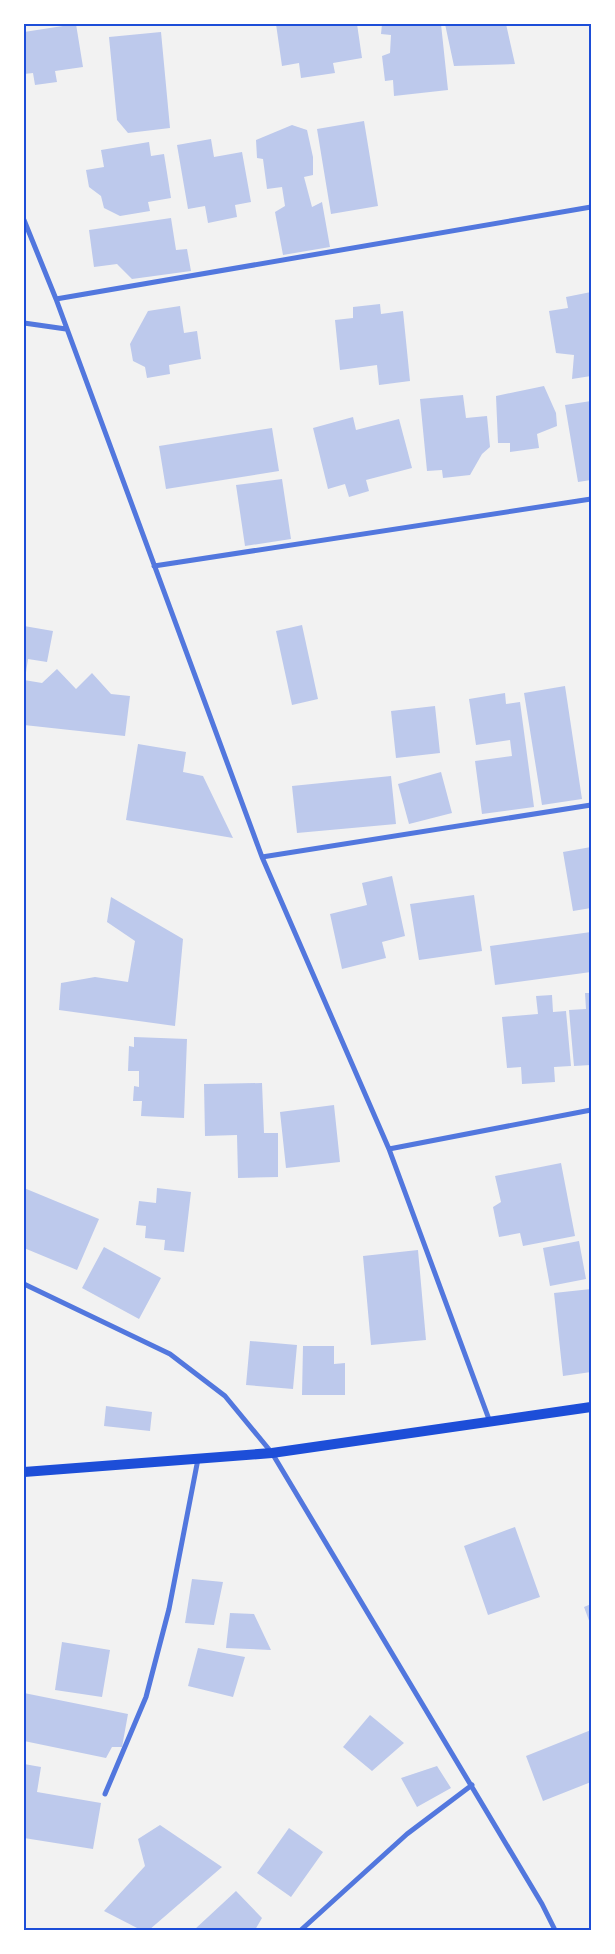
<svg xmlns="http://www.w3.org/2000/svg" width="615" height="1954" viewBox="0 0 615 1954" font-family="Quicksand,sans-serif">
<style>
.building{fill:#bdc9ec}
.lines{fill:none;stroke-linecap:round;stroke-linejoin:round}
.minor{stroke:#5277de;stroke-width:5}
.secondary{stroke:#1d4ed8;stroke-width:10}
.neatline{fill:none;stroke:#1d4ed8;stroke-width:2}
</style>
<rect width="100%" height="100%" fill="#f2f2f2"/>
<!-- building -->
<path class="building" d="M76,24L83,67L55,71L57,82L35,85L33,73L24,74V32Z
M276,24H357L362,58L333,63L335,73L301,78L299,63L282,66Z
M382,24H441L448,90L394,96L393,80L385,81L382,56L390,53L391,35L381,34Z
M445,24H506L515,64L454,66Z
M161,32L170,128L128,133L117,120L109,37Z
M364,121L378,206L331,214L317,129Z
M292,125L307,130L313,157V175L304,177L312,207L322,202L330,247L283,255L275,212L285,206L282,187L267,189L263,159L257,158L256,140Z
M211,139L214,157L242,152L251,202L235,205L237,217L208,223L205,206L188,209L177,145Z
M149,142L151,156L164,154L171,198L148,202L150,211L120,216L104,208L101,196L89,187L86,170L104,167L101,150Z
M171,218L176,250L187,249L191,271L132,279L117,264L94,267L89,230Z
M591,292V376L572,379L574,355L556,353L549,311L568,308L566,297Z
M380,304L381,314L403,311L410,381L379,385L377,365L340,370L335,320L353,318V307Z
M180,306L184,333L197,331L201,359L169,365L170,374L147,378L145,367L133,361L130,344L148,311Z
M544,386L556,413L557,426L537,434L539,448L510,452V443H498L496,396Z
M463,395L466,418L487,416L490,447L482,454L470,475L443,478L442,470L427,471L420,399Z
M591,401V480L578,482L565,405Z
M353,417L356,430L399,419L412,468L366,480L369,491L349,497L345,484L328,489L313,428Z
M272,428L279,471L166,489L159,446Z
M282,479L291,539L245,546L236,485Z
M302,625L318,699L292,705L276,631Z
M24,626L53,631L47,662L28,659L25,679Z
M57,669L76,689L92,673L111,694L130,696L125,736L24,725V680L42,683Z
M565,686L582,799L542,805L524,693Z
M505,693L506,704L520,702L534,807L482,814L475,761L512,756L510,740L476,745L469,699Z
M435,706L440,753L396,758L391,711Z
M138,744L186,752L183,772L203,776L233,838L126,820Z
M441,772L452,813L409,824L398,784Z
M391,776L396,824L297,833L292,786Z
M591,847V908L573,911L563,852Z
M392,876L405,936L382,942L386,958L342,969L330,914L367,905L362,883Z
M474,895L482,951L419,960L410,904Z
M111,897L183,939L175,1026L59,1010L61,983L95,977L128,982L135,941L107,922Z
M591,932V972L495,985L490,946Z
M585,993H591V1065L574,1066L569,1010L586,1009Z
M552,995L553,1012L566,1011L571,1066L554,1067L555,1082L522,1084L521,1067L507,1068L502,1017L538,1014L536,996Z
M134,1037L187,1039L184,1118L141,1116L142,1101H133L134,1086L139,1087V1071H128L129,1046L134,1047Z
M262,1083L264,1133H278V1177L238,1178L237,1135L205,1136L204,1084Z
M334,1105L340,1162L286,1168L280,1112Z
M561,1163L575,1236L523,1246L520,1233L499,1237L493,1207L501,1202L495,1176Z
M24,1188L99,1219L77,1270L24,1248Z
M157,1188L191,1192L184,1252L164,1250L165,1240L145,1238L146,1226L136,1225L139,1201L156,1203Z
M579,1241L586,1279L550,1286L543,1248Z
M104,1247L161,1278L139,1319L82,1288Z
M418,1250L426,1340L371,1345L363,1256Z
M591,1289V1372L563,1376L554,1293Z
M250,1341L297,1345L293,1389L246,1385Z
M303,1346H334V1364L345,1363V1395H302Z
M106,1406L152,1412L150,1431L104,1426Z
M515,1527L540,1597L488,1615L464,1546Z
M192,1579L223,1582L214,1625L185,1623Z
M591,1604V1626L584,1607Z
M230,1613L254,1614L271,1650L226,1648Z
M62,1642L110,1650L102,1697L55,1690Z
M198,1648L245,1657L233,1697L188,1686Z
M24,1693L128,1714L122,1747H112L106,1758L24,1741Z
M370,1715L404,1743L372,1771L343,1747Z
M591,1730V1782L543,1801L526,1756Z
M24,1764L41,1767L37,1792L101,1803L93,1849L24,1838Z
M437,1766L451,1788L417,1807L401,1778Z
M160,1825L222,1867L149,1930H141L104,1911L145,1866L138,1839Z
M289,1828L323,1852L291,1897L257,1873Z
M236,1891L262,1918L255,1930H194Z"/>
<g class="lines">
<!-- minor -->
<path class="minor" d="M24,220L56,299L262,857L389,1149L490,1422
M56,299L591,207
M24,323L66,329
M154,566L591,499
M262,857L591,805
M389,1149L591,1110
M24,1284L170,1354L225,1396L272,1453L542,1904L555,1930
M105,1794L146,1697L169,1609L198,1459
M301,1930L407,1834L472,1785"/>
<!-- secondary -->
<path class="secondary" d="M24,1472L272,1453L591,1407"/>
</g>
<!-- border -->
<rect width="615" height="1954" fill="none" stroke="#ffffff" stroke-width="50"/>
<rect x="25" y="25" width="565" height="1904" class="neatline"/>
</svg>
